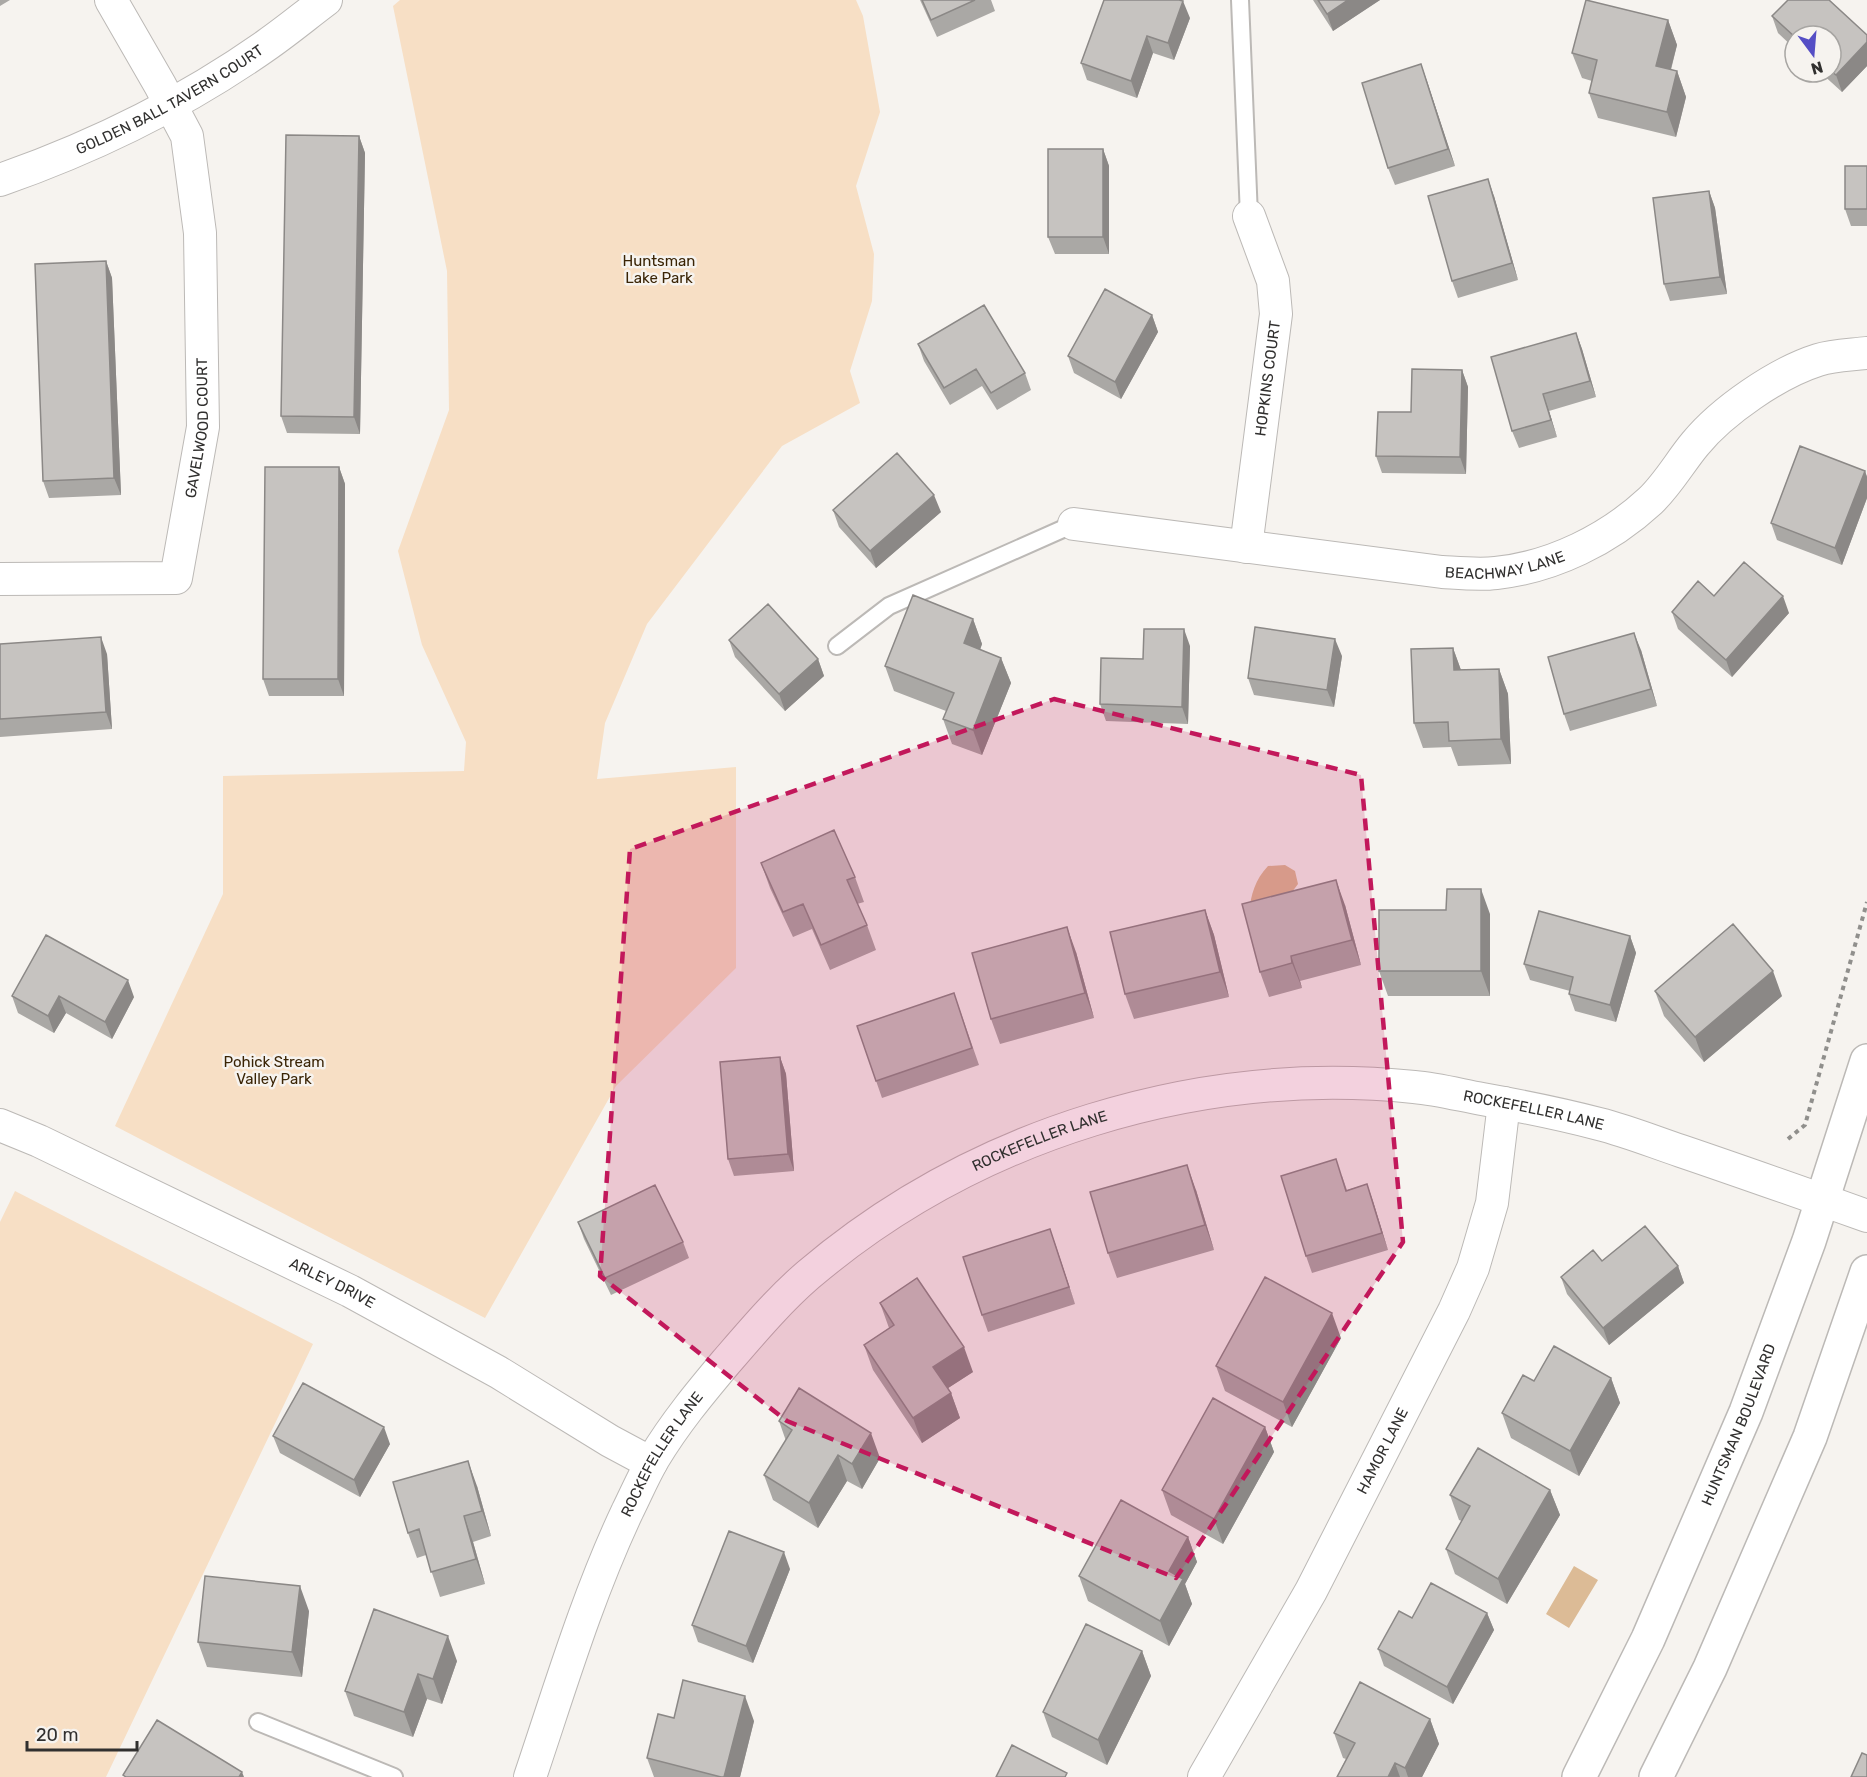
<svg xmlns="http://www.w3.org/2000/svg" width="1867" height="1777" viewBox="0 0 1867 1777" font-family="Rubik,sans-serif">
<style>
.green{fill:#f7dfc5}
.water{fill:#dcbb96}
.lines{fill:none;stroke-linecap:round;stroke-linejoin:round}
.service-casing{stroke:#bcb9b6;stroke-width:20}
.minor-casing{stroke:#bcb9b6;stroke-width:34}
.tertiary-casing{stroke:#bcb9b6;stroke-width:36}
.path{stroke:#908f8c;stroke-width:4;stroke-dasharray:4.5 4.5;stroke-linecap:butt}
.service{stroke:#fff;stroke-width:16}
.minor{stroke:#fff;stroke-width:32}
.tertiary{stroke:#fff;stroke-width:33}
.wall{fill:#aaa8a5}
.shaded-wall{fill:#8b8886}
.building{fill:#c6c3c0;stroke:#8b8886;stroke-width:1.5}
.marked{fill:#c2185b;fill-opacity:0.2;stroke:#c2185b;stroke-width:4.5;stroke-dasharray:12 8;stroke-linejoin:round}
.labels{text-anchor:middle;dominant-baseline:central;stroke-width:5;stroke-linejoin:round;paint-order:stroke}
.street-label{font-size:15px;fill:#31302f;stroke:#f6f3ef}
.park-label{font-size:15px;fill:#3a2405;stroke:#f6f3ef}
</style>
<rect width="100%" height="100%" fill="#f6f3ef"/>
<!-- green -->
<path class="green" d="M400,0H856L863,16L880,112L856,186L874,254L872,301L850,371L860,403L782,446L647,624L605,723L597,779L736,767V968L616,1086L485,1318L115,1126L223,894V776L464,771L466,742L422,645L398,551L449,410L447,271L393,6Z
M15,1191L313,1344L106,1777H0V1222Z"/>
<!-- water -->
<path class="water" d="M1285,865L1295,871L1298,884L1289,896L1249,913C1251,894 1255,880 1268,866Z
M1574,1566L1598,1580L1569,1628L1546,1614Z"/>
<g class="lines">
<defs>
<path id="service" d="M1240,0L1249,216
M837,646L889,606L1074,524
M258,1722L394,1777"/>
<g id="minor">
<path id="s1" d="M0,180C94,147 186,102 268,44C288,30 306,15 326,0"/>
<path id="s2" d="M1074,524L1442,572C1459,573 1479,575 1496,573C1553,567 1609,539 1650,501C1668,484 1680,462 1695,444C1722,411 1777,373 1818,360C1833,355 1851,355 1867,353"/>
<path id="s3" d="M1246,547L1276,314L1273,281L1249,216"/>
<path id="s4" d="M0,579L176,578L203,427L200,233L187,136L160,85L111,0"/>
<path id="s5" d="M0,1125L39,1141L350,1291L498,1372L610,1441L651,1463"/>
<path id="s6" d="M530,1777C560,1688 587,1597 627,1512C636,1494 644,1475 654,1458C675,1423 700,1393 726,1362C752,1332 778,1301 808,1275C974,1134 1198,1065 1414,1087C1437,1089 1460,1095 1482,1099C1521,1106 1561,1114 1599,1124C1627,1131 1654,1142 1681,1151C1743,1172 1805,1194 1867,1216"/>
<path id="s7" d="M1204,1777L1311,1591L1454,1311L1473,1268L1492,1203L1504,1103"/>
</g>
<g id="tertiary">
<path id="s8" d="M1579,1777L1648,1639L1746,1412L1809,1241L1867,1061"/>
<path d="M1656,1777L1710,1668L1810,1437L1867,1272"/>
</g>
</defs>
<!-- service casing -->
<use href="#service" class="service-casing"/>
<!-- minor casing -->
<use href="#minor" class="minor-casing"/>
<!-- tertiary casing -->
<use href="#tertiary" class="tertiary-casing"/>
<!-- path -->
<path class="path" d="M1788,1139L1805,1125L1867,902"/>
<!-- service -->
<use href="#service" class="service"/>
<!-- minor -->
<use href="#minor" class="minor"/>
<!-- tertiary -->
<use href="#tertiary" class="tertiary"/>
</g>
<!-- wall -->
<path class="wall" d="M0,0H10L0,6Z
M920,0H991L995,11L937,37Z
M1313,0H1380L1333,31Z
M1772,16L1867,35V66L1842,92L1820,72H1831V36H1795V49L1778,33Z
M1190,18L1174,60L1153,53L1137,98L1087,80L1081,63Z
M1668,20L1677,45L1671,70L1677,71L1686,97L1676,137L1598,118L1589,93L1592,81L1582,78L1572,53Z
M1421,64L1455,166L1395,185L1388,168Z
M359,136L365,153L360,434L287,433L281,416Z
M1103,149L1109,166V254H1055L1048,237Z
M1867,166V226H1851L1845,209Z
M1709,191L1715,208L1727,294L1670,301L1664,284Z
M1494,196L1518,280L1458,298L1452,281Z
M106,261L112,278L121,495L49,498L43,481Z
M1152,315L1158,332L1121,399L1074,373L1068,356Z
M1576,333L1582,349L1596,397L1549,411L1557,437L1519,448L1512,431Z
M918,344L1025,373L1031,390L997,410L982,386L950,405L924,361Z
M1462,370L1468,387L1466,474L1382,473L1376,456L1411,412Z
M339,467L345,484L344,696H269L263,679Z
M1865,471L1867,477V498L1842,565L1777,540L1771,523Z
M833,510L941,512L876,568L839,527Z
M1714,596L1789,613L1732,677L1678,629L1672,612Z
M973,619L982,644L980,650L1001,658L1011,683L982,755L952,744L943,719L946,711L894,691L885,666Z
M729,640L818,659L824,676L785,711L735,657Z
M0,644L107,654L112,729L0,737Z
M1190,646L1188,724L1106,721L1100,704L1143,659Z
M1453,648L1461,670L1499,669L1508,694L1511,764L1458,766L1451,747L1423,748L1414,723Z
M1641,650L1657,706L1570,731L1564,714Z
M1342,656L1334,707L1254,695L1248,678Z
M761,863L855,877L864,902L857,904L867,925L876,950L830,970L812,929L793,937L770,888Z
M1345,905L1361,965L1300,981L1302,988L1269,997L1260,972Z
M1205,910L1214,935L1229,997L1134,1019L1125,994Z
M1490,914V996H1388L1379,971Z
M1630,936L1636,953L1616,1022L1575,1011L1569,994L1570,991L1530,980L1524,964Z
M1076,952L1094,1018L1000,1044L991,1019Z
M1655,991L1782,996L1704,1062L1664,1016Z
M954,993L979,1065L882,1098L857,1026Z
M12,996L134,997L112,1039L66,1013L54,1033L18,1013Z
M780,1057L786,1074L794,1171L734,1176L728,1159Z
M1342,1176L1347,1190L1367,1184L1388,1250L1312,1273L1306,1256Z
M1196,1190L1214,1250L1117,1278L1108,1253Z
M578,1222L683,1242L689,1258L611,1295L584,1239Z
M1050,1229L1075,1304L988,1332L982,1315Z
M1602,1261L1678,1266L1684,1283L1609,1345L1567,1294L1561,1277Z
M880,1303L973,1372L948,1388L951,1393L960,1418L922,1443L873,1370L864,1345L889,1328Z
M1341,1338L1292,1427L1225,1391L1216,1366Z
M1611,1378L1620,1403L1579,1476L1511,1438L1502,1413L1534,1381Z
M779,1421L880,1458L862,1489L847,1481L818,1528L773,1500L764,1475L786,1441Z
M1265,1427L1274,1452L1223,1544L1171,1515L1162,1490Z
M273,1436L390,1444L360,1497L280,1453Z
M477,1486L491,1536L473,1542L485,1584L440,1597L426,1555L417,1558L408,1533Z
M1550,1490L1560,1515L1507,1604L1455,1574L1446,1549L1462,1521L1459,1520L1450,1495Z
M1188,1537L1197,1562L1185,1584L1192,1604L1169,1646L1088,1601L1079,1576Z
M790,1569L753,1663L698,1642L692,1625Z
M309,1611L302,1677L207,1667L198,1642Z
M1487,1613L1494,1630L1453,1704L1384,1666L1378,1649Z
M1142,1651L1151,1676L1107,1765L1052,1737L1043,1712Z
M457,1661L442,1704L427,1699L413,1737L354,1716L345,1691Z
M674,1718L754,1721L740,1777H654L647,1758Z
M1430,1719L1439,1744L1422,1777H1337L1346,1759L1343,1758L1334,1733Z"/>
<!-- shaded-wall -->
<path class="shaded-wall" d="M1348,0H1380L1333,31L1327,14Z
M1183,1L1190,18L1174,60L1168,43Z
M1668,20L1677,45L1665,91L1656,66Z
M1147,36L1153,53L1137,98L1131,81Z
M1867,42V66L1842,92L1836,75Z
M1421,64L1427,81L1455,166L1448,149Z
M1677,71L1686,97L1676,137L1667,112Z
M359,136L365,153L360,434L354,417Z
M1103,149L1109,166V254L1103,237Z
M1488,179L1494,196L1518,280L1512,263Z
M1709,191L1715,208L1727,294L1720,277Z
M106,261L112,278L121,495L114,478Z
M1152,315L1158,332L1121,399L1115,382Z
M1576,333L1582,349L1596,397L1590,381Z
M1462,370L1468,387L1466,474L1460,457Z
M1543,394L1549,411L1557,437L1551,420Z
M339,467L345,484L344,696L338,679Z
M1865,471L1867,477V498L1842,565L1835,548Z
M934,495L941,512L876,568L870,551Z
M1783,596L1789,613L1732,677L1726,660Z
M973,619L982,644L973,668L964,643Z
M1184,629L1190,646L1188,724L1182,707Z
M1634,633L1641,650L1657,706L1651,689Z
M101,637L107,654L112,729L106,712Z
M1335,639L1342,656L1334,707L1327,690Z
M1453,648L1462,673L1454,670Z
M1001,658L1011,683L982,755L973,730Z
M818,659L824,676L785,711L779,694Z
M1499,669L1508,694L1511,764L1501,739Z
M1336,880L1345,905L1361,965L1352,940Z
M1481,889L1490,914V996L1481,971Z
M1205,910L1214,935L1229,997L1220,972Z
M1067,927L1076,952L1094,1018L1085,993Z
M1630,936L1636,953L1616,1022L1610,1005Z
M1291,956L1300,981L1302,988L1292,963Z
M1773,971L1782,996L1704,1062L1695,1037Z
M128,980L134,997L112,1039L105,1022Z
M59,996L66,1013L54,1033L48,1016Z
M780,1057L786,1074L794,1171L788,1154Z
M1187,1165L1196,1190L1214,1250L1205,1225Z
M1367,1184L1373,1201L1388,1250L1382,1233Z
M1050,1229L1056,1246L1075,1304L1069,1287Z
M1678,1266L1684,1283L1609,1345L1603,1328Z
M1332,1313L1341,1338L1292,1427L1283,1402Z
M964,1347L973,1372L942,1392L933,1367Z
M1611,1378L1620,1403L1579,1476L1570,1451Z
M951,1393L960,1418L922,1443L913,1418Z
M384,1427L390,1444L360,1497L354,1480Z
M1265,1427L1274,1452L1223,1544L1214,1519Z
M871,1433L880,1458L862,1489L852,1464Z
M838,1455L847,1481L818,1528L809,1503Z
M468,1461L477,1486L491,1536L482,1511Z
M1550,1490L1560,1515L1507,1604L1498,1579Z
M464,1516L473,1542L485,1584L476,1559Z
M1188,1537L1197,1562L1185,1584L1192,1604L1169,1646L1160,1621L1169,1571Z
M784,1552L790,1569L753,1663L746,1646Z
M300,1586L309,1611L302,1677L292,1652Z
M1487,1613L1494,1630L1453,1704L1447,1687Z
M448,1636L457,1661L442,1704L433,1679Z
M1142,1651L1151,1676L1107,1765L1098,1740Z
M418,1674L427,1699L413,1737L404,1712Z
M745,1696L754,1721L740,1777H724Z
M1430,1719L1439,1744L1422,1777H1408L1405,1768Z
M1395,1763L1400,1777H1388Z
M242,1772L244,1777H239Z"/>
<!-- building -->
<path class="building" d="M922,0H975L931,20Z
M1104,0H1179L1183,1L1168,43L1147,36L1131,81L1081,63Z
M1318,0H1348L1327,14Z
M1586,0L1668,20L1656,66L1677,71L1667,112L1589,93L1597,60L1572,53Z
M1788,0H1829L1867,35V42L1836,75L1831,71V36H1795V37L1772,16Z
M1421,64L1448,149L1388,168L1362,83Z
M286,135L359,136L354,417L281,416Z
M1048,149H1103V237H1048Z
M1845,166H1867V209H1845Z
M1488,179L1512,263L1452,281L1428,196Z
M1709,191L1720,277L1664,284L1653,198Z
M106,261L114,478L43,481L35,264Z
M1105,289L1152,315L1115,382L1068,356Z
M984,305L1025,373L991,393L976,369L944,388L918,344Z
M1576,333L1590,381L1543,394L1551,420L1512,431L1491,357Z
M1412,369L1462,370L1460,457L1376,456L1378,412H1411Z
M1800,446L1865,471L1835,548L1771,523Z
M897,453L934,495L870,551L833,510Z
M265,467H339L338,679H263Z
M1744,562L1783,596L1726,660L1672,612L1698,581L1714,596Z
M913,595L973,619L964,643L1001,658L973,730L943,719L954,693L885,666Z
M768,604L818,659L779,694L729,640Z
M1255,627L1335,639L1327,690L1248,678Z
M1144,629H1184L1182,707L1100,704L1101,658L1143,659Z
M1634,633L1651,689L1564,714L1548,657Z
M101,637L106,712L0,719V644Z
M1453,648L1454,670L1499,669L1501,739L1449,741L1448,722L1414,723L1411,649Z
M834,830L855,877L847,880L867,925L821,945L803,904L783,912L761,863Z
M1336,880L1352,940L1291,956L1292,963L1260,972L1242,904Z
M1447,889H1481V971H1379V910H1446Z
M1205,910L1220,972L1125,994L1110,932Z
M1539,911L1630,936L1610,1005L1569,994L1573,977L1524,964Z
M1733,924L1773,971L1695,1037L1655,991Z
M1067,927L1085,993L991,1019L972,953Z
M46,935L128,980L105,1022L59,996L48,1016L12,996Z
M954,993L972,1048L876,1081L857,1026Z
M780,1057L788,1154L728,1159L720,1062Z
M1336,1159L1346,1191L1367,1184L1382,1233L1306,1256L1281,1176Z
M1187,1165L1205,1225L1108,1253L1090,1192Z
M655,1185L683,1242L605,1278L578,1222Z
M1645,1226L1678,1266L1603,1328L1561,1277L1593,1250L1602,1261Z
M1050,1229L1069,1287L982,1315L963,1257Z
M1265,1277L1332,1313L1283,1402L1216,1366Z
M917,1278L964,1347L933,1367L951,1393L913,1418L864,1345L894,1325L880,1303Z
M1554,1346L1611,1378L1570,1451L1502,1413L1523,1375L1534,1381Z
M303,1383L384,1427L354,1480L273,1436Z
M799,1388L871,1433L852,1464L838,1455L809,1503L764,1475L792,1430L779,1421Z
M1213,1398L1265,1427L1214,1519L1162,1490Z
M1478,1448L1550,1490L1498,1579L1446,1549L1470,1506L1450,1495Z
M468,1461L482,1511L464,1516L476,1559L431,1572L419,1529L408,1533L393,1482Z
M1121,1500L1188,1537L1169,1571L1183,1579L1160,1621L1079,1576Z
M729,1531L784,1552L746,1646L692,1625Z
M205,1576L300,1586L292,1652L198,1642Z
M1431,1583L1487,1613L1447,1687L1378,1649L1399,1611L1412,1618Z
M374,1609L448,1636L433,1679L418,1674L404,1712L345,1691Z
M1086,1624L1142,1651L1098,1740L1043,1712Z
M683,1680L745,1696L724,1777H721L647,1758L658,1714L674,1718Z
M1360,1682L1430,1719L1405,1768L1395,1763L1388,1777H1337L1355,1743L1334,1733Z
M157,1720L242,1772L239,1777H126L123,1775Z
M1012,1745L1067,1773L1065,1777H996Z
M1862,1753L1867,1755V1777H1851Z"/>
<!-- marked area -->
<path class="marked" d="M1054,699L1361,775L1403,1242L1176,1578L787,1421L600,1276L630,849Z"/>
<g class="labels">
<!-- street labels -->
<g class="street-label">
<text stroke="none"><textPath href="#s1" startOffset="188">GOLDEN BALL TAVERN COURT</textPath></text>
<text stroke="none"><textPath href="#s3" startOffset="170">HOPKINS COURT</textPath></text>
<text stroke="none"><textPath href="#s4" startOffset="328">GAVELWOOD COURT</textPath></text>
<text stroke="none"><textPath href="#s2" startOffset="435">BEACHWAY LANE</textPath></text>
<text stroke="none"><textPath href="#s6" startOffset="1356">ROCKEFELLER LANE</textPath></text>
<text stroke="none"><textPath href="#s6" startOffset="852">ROCKEFELLER LANE</textPath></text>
<text stroke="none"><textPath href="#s5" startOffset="368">ARLEY DRIVE</textPath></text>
<text stroke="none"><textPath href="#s8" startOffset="387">HUNTSMAN BOULEVARD</textPath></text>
<text stroke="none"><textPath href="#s7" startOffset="372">HAMOR LANE</textPath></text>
<text stroke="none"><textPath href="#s6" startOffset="350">ROCKEFELLER LANE</textPath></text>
</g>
<!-- park labels -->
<g class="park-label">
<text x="659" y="261">Huntsman<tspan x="659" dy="17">Lake Park</tspan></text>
<text x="274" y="1062">Pohick Stream<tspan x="274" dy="17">Valley Park</tspan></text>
</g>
</g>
<!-- north arrow -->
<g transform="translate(1813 54) rotate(164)"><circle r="28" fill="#f6f3ef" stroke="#a7a5a2" stroke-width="1.5"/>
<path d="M0-4.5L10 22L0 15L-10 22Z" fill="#554ec5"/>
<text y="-9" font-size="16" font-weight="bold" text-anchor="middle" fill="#31302f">N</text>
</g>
<!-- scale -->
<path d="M27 1741v9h110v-9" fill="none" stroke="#31302f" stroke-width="3"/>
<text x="36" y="1741" font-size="18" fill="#31302f" stroke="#f6f3ef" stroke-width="4.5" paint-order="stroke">20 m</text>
</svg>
